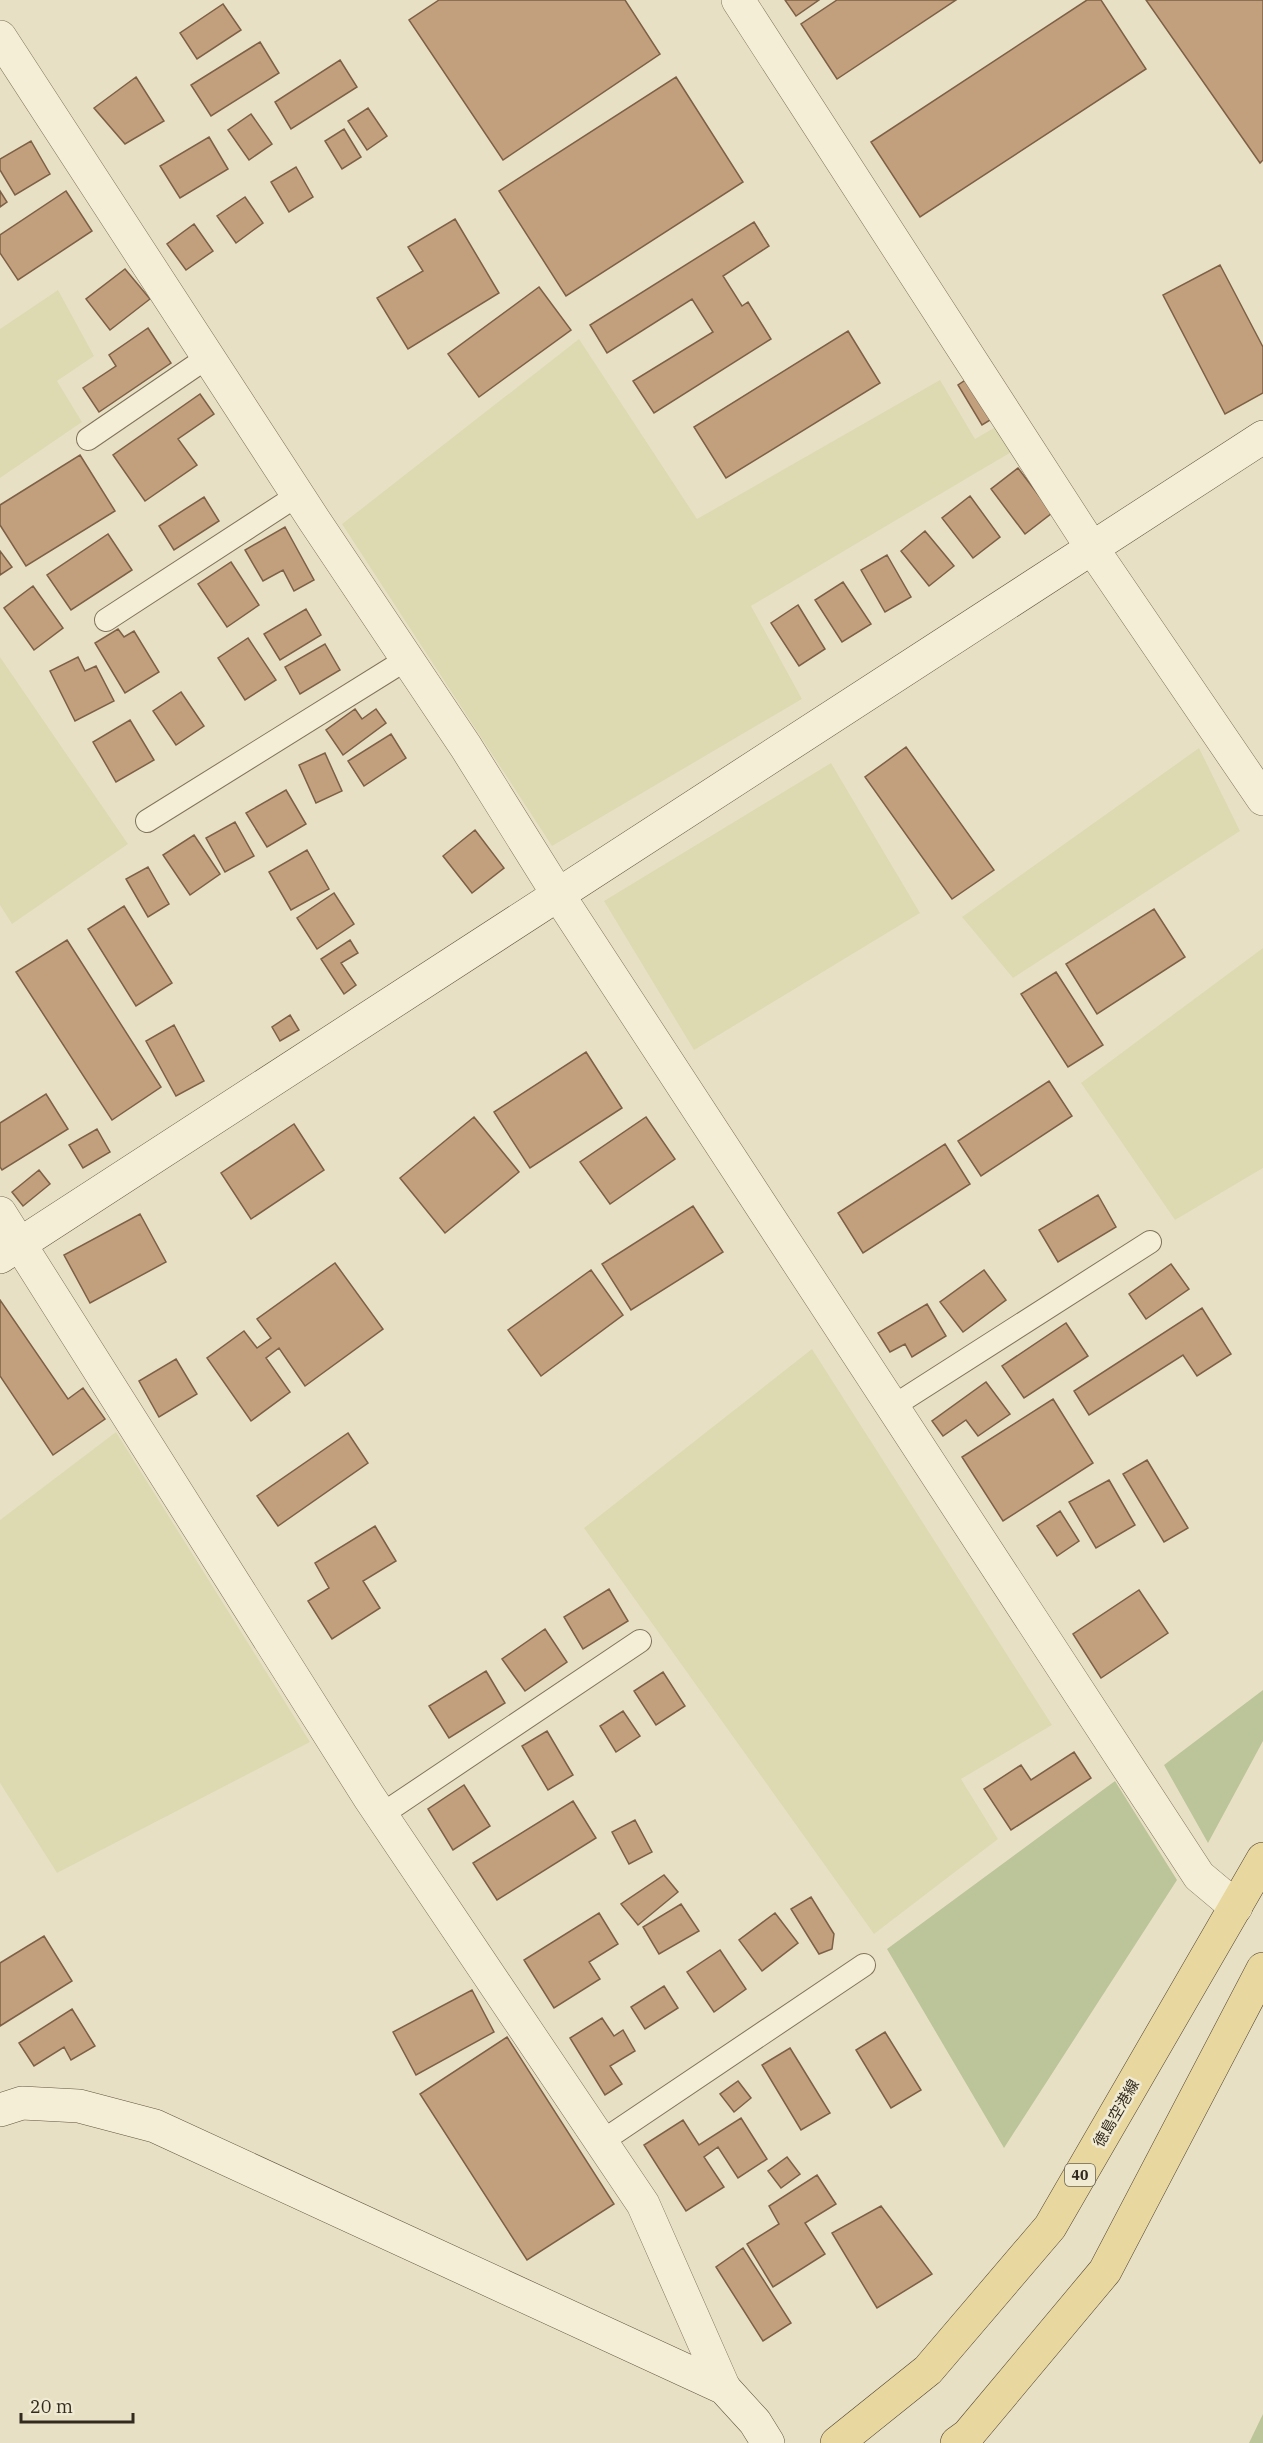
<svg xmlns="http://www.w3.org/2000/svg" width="1263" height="2443" viewBox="0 0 1263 2443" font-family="'IBM Plex Serif','Noto Sans JP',serif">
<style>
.farmland{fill:#dddab2}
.green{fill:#bcc599}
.building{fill:#c2a07e;stroke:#7d6045;stroke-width:1.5}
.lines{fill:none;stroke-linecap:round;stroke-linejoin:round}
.lane-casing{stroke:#81735c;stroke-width:24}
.street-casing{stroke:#81735c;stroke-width:34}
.secondary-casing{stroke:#62543f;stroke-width:34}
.primary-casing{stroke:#4f4130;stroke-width:34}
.lane{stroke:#f4eed6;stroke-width:22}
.street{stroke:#f4eed6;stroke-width:33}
.secondary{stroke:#f4eed6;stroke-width:33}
.primary{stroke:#e8d79f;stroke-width:33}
.labels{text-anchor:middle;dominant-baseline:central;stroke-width:5;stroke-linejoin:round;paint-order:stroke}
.shield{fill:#f1ead2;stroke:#6b6455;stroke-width:1.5}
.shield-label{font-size:14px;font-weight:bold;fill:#322a1f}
.street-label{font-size:15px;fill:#322a1f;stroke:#f1ead2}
</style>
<rect width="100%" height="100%" fill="#e8e0c4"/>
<!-- farmland -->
<path class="farmland" d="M58,290L94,356L57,381L82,422L0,478V329Z
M579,339L697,519L940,380L975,439L999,425L1013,451L751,606L802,699L552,846L342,524Z
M0,657L128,844L12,924L0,905Z
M1199,748L1240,831L1013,978L962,917Z
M831,763L920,913L694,1050L604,901Z
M1263,948V1168L1175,1220L1081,1083Z
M812,1349L1052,1725L961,1779L998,1839L874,1934L584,1528Z
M116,1432L310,1742L57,1873L0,1783V1520Z"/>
<!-- green -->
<path class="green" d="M1263,1690V1741L1208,1843L1164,1765Z
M1115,1781L1177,1880L1004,2148L887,1949Z
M1263,2414V2443H1249Z"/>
<!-- building -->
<path class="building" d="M439,0H625L660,54L503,160L409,20Z
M785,0H819L796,16Z
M837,0H956L837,79L801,24Z
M1087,0H1101L1146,69L920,217L871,142Z
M1146,0H1263V160L1260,163Z
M223,4L241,30L197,59L180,33Z
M260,42L279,73L211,116L191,85Z
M340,60L357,87L291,129L275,102Z
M136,77L164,121L125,144L94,108Z
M676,77L743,182L566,296L499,191Z
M368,108L387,136L367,150L348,121Z
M251,114L272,144L249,160L228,130Z
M344,129L361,157L342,169L325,141Z
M209,137L228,169L180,198L160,166Z
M31,141L50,174L15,195L0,170V159Z
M296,167L313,197L289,212L271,182Z
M0,191L7,202L0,207Z
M66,191L92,231L18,280L0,253V235Z
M245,197L263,223L236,243L217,216Z
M455,219L499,293L408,349L377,298L423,271L408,247Z
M754,222L769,246L723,276L742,306L748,302L771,339L654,413L633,381L713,332L692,299L607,353L590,325Z
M194,224L213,251L186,270L167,244Z
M1220,265L1263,347V393L1225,414L1163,295Z
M125,269L150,299L110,330L86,299Z
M539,287L571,330L479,397L448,354Z
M148,328L171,363L99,412L83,388L116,366L109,355Z
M848,331L880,383L726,478L694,427Z
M970,377L995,417L982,425L958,385Z
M200,394L214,414L178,439L197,465L145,501L113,455Z
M80,455L115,511L26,566L0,525V505Z
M1018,468L1052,513L1025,534L991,489Z
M970,496L1000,537L973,558L942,518Z
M204,497L219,521L174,550L159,526Z
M285,527L314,580L294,591L283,570L263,581L245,550Z
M925,531L954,566L929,586L901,551Z
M108,534L132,570L71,610L47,575Z
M0,551L12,567L0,575Z
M887,555L911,597L885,612L861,570Z
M231,562L259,605L227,627L198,584Z
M843,582L871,624L842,642L815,600Z
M33,586L63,628L34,650L4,608Z
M798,605L825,649L799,666L771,623Z
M306,609L321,635L280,660L264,634Z
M118,629L124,637L134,631L159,672L125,693L95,643Z
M248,638L276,680L245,700L218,658Z
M325,644L340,670L300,694L285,667Z
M78,657L85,671L96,666L114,701L75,721L50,671Z
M181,692L204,726L176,745L153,711Z
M355,709L362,719L376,709L386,723L343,755L326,730Z
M130,720L154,760L116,782L93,742Z
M391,734L406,758L364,786L348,761Z
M906,747L994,870L952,899L865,777Z
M325,753L342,791L316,803L299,765Z
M286,790L306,824L267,847L246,813Z
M235,822L254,856L225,872L206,838Z
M475,830L504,868L472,893L443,856Z
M194,835L220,874L190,895L163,855Z
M307,850L329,889L291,910L269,872Z
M148,867L169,904L148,917L126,879Z
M334,893L354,924L317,949L297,918Z
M124,906L172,983L136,1006L88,929Z
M1154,909L1185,957L1097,1014L1066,964Z
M67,940L161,1087L112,1120L16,972Z
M350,940L358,953L341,963L356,985L344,994L321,959Z
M1056,972L1103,1045L1068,1067L1021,994Z
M290,1015L299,1030L280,1041L272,1027Z
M174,1025L204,1081L176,1096L146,1041Z
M586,1052L622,1108L530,1168L494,1112Z
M1049,1081L1072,1116L981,1176L958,1141Z
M46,1094L68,1129L2,1170L0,1167V1123Z
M474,1117L519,1172L445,1233L400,1178Z
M646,1117L675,1159L610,1204L580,1162Z
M294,1124L324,1170L251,1219L221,1173Z
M97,1129L110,1152L83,1168L69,1145Z
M945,1144L970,1184L863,1253L838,1213Z
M39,1170L50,1184L23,1206L12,1192Z
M1098,1195L1116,1227L1058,1262L1039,1230Z
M693,1206L723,1252L631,1310L602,1264Z
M140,1214L166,1262L90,1303L64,1255Z
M335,1263L383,1329L305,1386L279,1348L266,1358L290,1392L251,1421L207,1358L244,1331L257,1348L271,1338L257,1319Z
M1171,1264L1189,1289L1146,1319L1129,1294Z
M591,1270L623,1315L541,1376L508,1330Z
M984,1270L1006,1300L963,1332L940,1302Z
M0,1300L68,1399L83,1388L105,1419L53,1455L0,1376Z
M927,1304L946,1336L912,1357L905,1344L890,1352L878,1333Z
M1202,1308L1231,1354L1197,1376L1183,1355L1089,1415L1074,1391Z
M1066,1323L1088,1356L1024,1398L1002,1366Z
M176,1359L197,1394L159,1417L139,1381Z
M986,1382L1010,1414L978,1436L966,1420L943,1436L932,1421Z
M1053,1399L1093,1463L1003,1521L962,1457Z
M348,1433L368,1463L278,1526L257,1496Z
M1147,1460L1188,1528L1164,1542L1123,1474Z
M1109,1480L1135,1525L1096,1548L1069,1502Z
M1060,1511L1079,1541L1057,1556L1037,1526Z
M375,1526L396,1561L363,1581L380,1608L332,1639L308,1601L329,1588L315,1563Z
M609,1589L628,1621L583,1649L564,1617Z
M1139,1590L1168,1633L1101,1678L1073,1634Z
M545,1629L567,1662L525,1691L502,1659Z
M486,1671L505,1703L449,1738L429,1706Z
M663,1672L685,1706L656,1725L634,1691Z
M623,1711L640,1736L616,1752L600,1726Z
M547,1731L573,1775L548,1790L522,1746Z
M1074,1752L1091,1778L1011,1830L984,1789L1021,1765L1031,1780Z
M464,1785L490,1826L453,1850L428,1809Z
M573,1801L596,1838L497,1900L473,1863Z
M635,1820L652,1852L629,1864L612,1832Z
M664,1875L678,1892L638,1925L621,1904Z
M811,1897L834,1934L832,1949L819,1954L791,1909Z
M681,1904L699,1931L659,1954L643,1927Z
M599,1913L618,1944L589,1962L600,1979L554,2008L524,1960Z
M775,1913L798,1943L762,1971L739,1940Z
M44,1936L72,1981L0,2026V1963Z
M720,1950L746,1989L714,2012L687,1972Z
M664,1986L678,2008L645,2029L631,2007Z
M472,1990L494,2032L416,2075L393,2032Z
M72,2009L95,2046L71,2060L64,2047L34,2066L19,2043Z
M602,2018L614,2036L623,2030L635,2051L610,2066L622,2084L605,2095L570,2038Z
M885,2032L921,2090L891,2108L856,2050Z
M507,2037L614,2204L527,2260L420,2094Z
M790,2048L830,2113L801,2130L762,2065Z
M738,2081L751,2098L734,2112L720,2094Z
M741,2118L767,2159L738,2178L718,2147L704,2157L724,2187L686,2211L644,2145L683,2120L699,2145Z
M787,2157L800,2174L781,2188L768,2171Z
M817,2175L836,2204L805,2223L825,2254L773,2287L747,2244L779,2224L769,2206Z
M881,2206L932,2274L877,2308L832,2233Z
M743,2248L791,2323L763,2341L716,2267Z"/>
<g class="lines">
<defs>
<path id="lane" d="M88,439L208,357
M106,620L298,495
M147,821L407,659
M892,1407L1150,1242
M381,1815L640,1641
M601,2142L864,1965"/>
<path id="street" d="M738,0L1092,548L1263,799
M0,37L314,520L466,747L559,896L1199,1876L1236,1907
M0,1213L369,1797L643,2204L724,2388"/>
<path id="secondary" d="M0,1257L1263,437
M0,2110L22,2103L79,2106L155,2126L724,2388L755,2422L768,2443"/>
<path id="primary" d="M837,2443L928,2370L1050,2227L1263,1859
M957,2443L968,2435L1105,2271L1263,1969"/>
</defs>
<!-- lane casing -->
<use href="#lane" class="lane-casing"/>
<!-- street casing -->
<use href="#street" class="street-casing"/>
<!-- secondary casing -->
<use href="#secondary" class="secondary-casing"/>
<!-- primary casing -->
<use href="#primary" class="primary-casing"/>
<!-- lane -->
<use href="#lane" class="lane"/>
<!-- street -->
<use href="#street" class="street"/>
<!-- secondary -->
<use href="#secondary" class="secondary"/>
<!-- primary -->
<use href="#primary" class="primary"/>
</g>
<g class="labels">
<!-- shield labels -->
<rect class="shield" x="1065" y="2164" width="30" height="22" rx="4.5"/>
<g class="shield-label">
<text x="1080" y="2175">40</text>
</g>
<!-- street labels -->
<g class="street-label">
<text transform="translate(1116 2113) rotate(-60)">徳島空港線</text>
</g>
</g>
<!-- scale -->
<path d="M21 2413v9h112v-9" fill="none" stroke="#322a1f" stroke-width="3"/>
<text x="30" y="2413" font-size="18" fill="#322a1f" stroke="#f1ead2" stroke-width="4.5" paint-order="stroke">20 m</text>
</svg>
